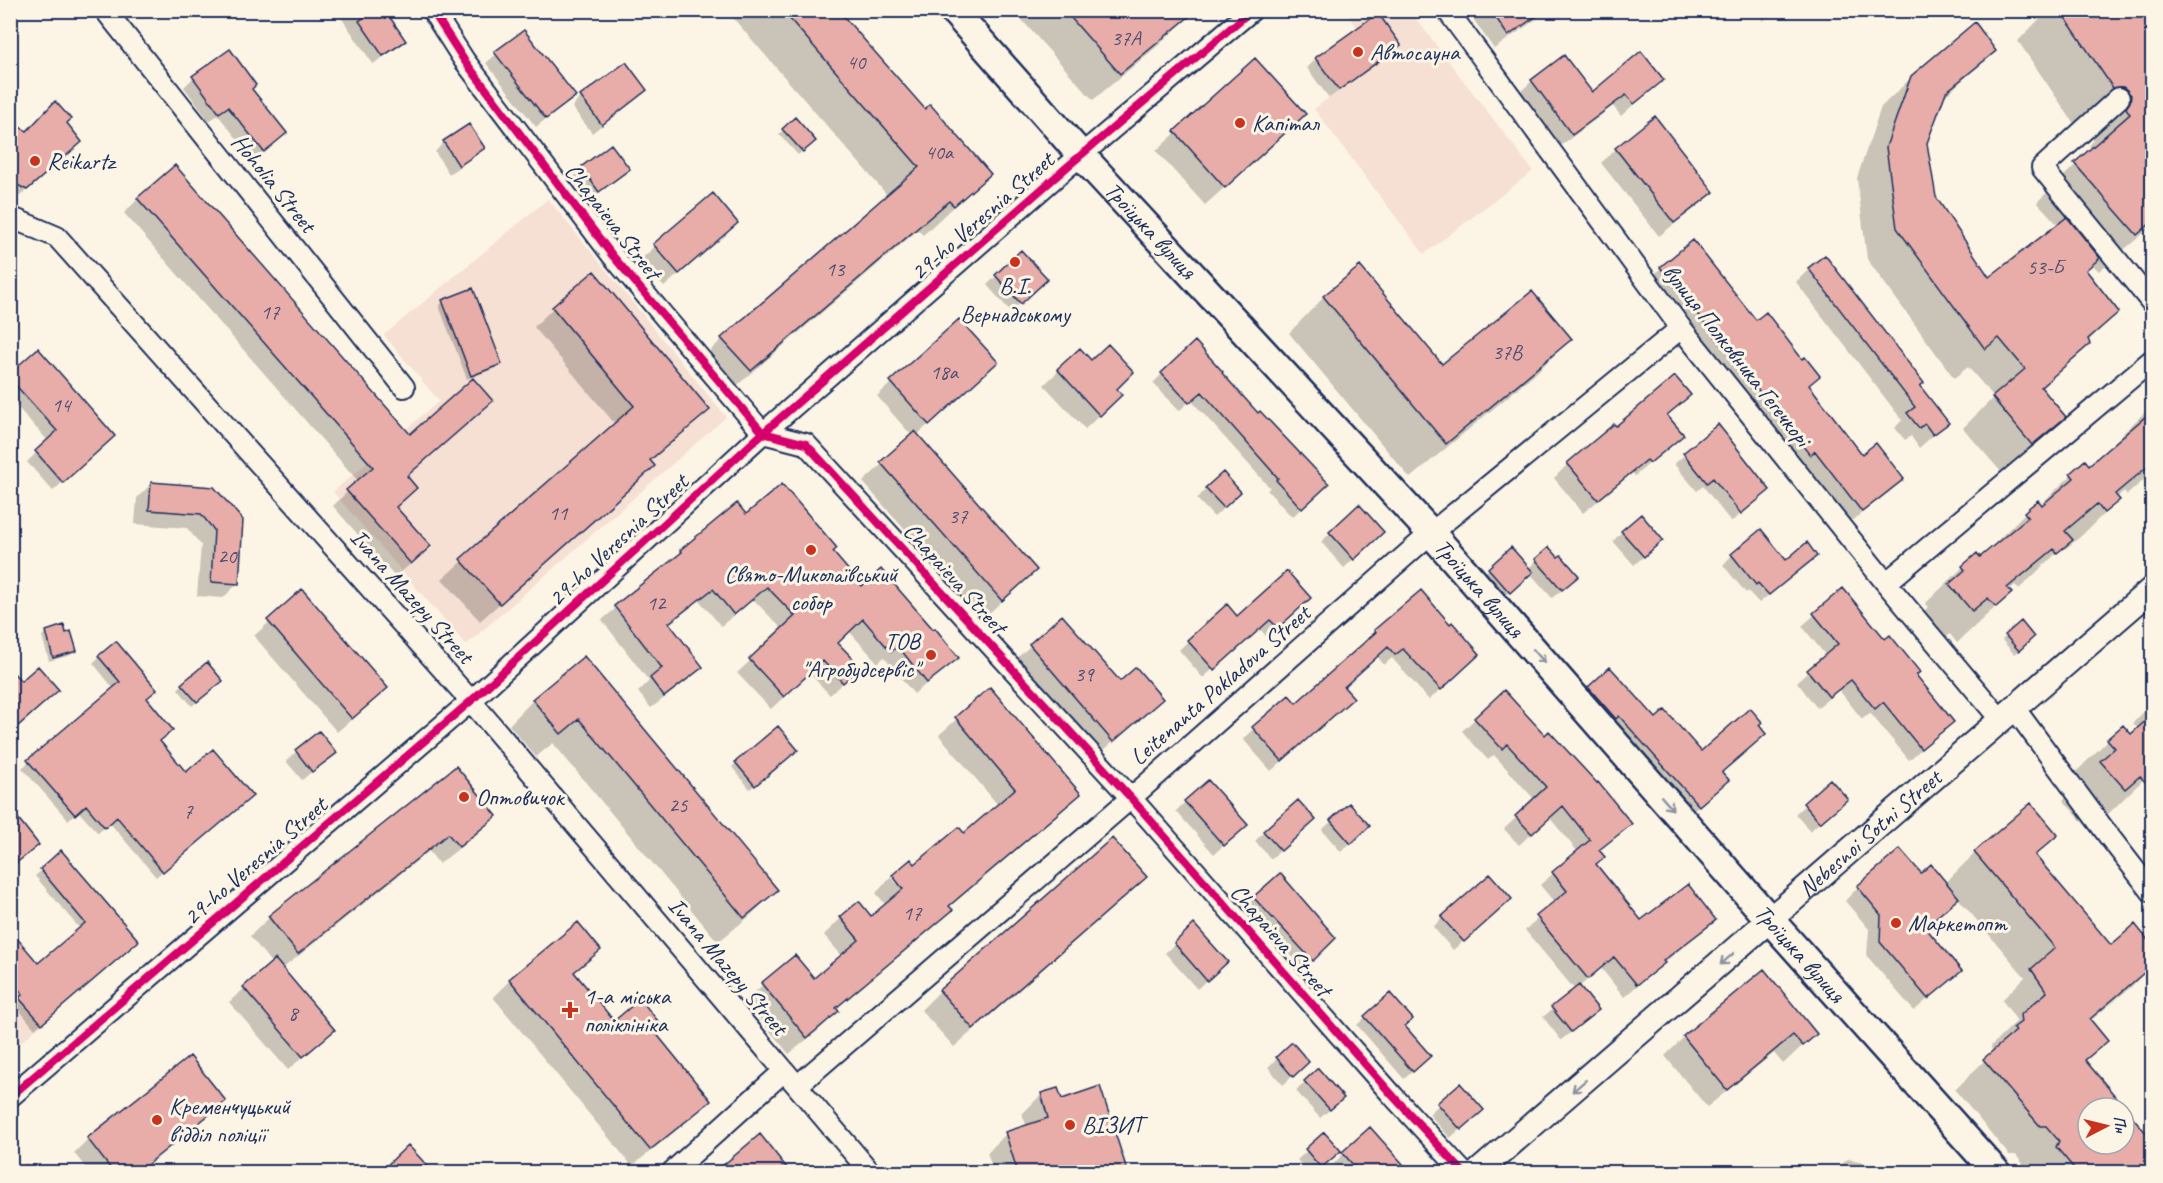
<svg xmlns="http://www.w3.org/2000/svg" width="2163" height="1183" viewBox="0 0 2163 1183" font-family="Caveat,sans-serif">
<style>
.built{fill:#f6dfd3}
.shadow{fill:#0003}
.building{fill:#e8ada9;stroke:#1b2f5e;stroke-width:1.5;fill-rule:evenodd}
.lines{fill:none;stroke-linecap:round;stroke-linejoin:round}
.minor-casing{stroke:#1b2f5e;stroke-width:24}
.tertiary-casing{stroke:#1b2f5e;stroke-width:28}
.secondary-casing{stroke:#1b2f5e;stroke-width:32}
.minor{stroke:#fcf5e5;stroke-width:20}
.tertiary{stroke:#fcf5e5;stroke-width:24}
.secondary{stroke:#fcf5e5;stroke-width:27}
.cycleway-casing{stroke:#fcf5e5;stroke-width:11}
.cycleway{stroke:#d6006c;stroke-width:8}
.oneway{stroke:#8c92a2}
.poi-dot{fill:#c8321e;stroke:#fcf5e5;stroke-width:2}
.labels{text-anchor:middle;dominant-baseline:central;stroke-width:6;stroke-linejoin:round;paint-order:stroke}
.number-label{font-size:21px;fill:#4e4e71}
.poi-label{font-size:24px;fill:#1b2f5e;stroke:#fcf5e5;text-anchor:start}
.street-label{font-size:24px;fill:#1b2f5e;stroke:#fcf5e5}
</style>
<rect width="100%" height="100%" fill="#fcf5e5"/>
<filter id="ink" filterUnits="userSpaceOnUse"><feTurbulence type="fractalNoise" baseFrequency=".0167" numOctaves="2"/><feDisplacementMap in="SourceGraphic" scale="12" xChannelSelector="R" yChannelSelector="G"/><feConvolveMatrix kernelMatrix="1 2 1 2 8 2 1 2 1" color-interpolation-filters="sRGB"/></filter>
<g filter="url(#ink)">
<!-- built -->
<path class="built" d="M1345,11H1410L1533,171L1424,254L1314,109L1400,45L1378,14L1357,28Z
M548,199L726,417L466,645L333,492L439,401L384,335Z
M10,980L23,994L19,998L42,1024L11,1051Z"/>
<!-- shadow -->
<path class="shadow" d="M336,10H383L404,41L394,50L373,64Z
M726,10H836L925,111L989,173L923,235L918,230L720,400L692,369L722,339L888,196Z
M1013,10H1183L1188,17L1161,43L1093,100Z
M1467,10H1549L1494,49Z
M1756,10H1777L1763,21Z
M2048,10H2152V226L2099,271L2092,264L2085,271L2117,312L2087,342L2088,343L2041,389L2064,417L2034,447L2002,473L1963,428L1994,397L1968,367L1954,378L1867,259L1857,178L1881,107L1912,77L1994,51L1942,99L1925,143L1934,197L1988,279L2058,225L2037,202L2092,149L2089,146L2093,141L2094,133L2075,125L2018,41Z
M523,32L574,96L536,127L486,63Z
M1399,45L1389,55L1329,98L1307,68L1316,59Z
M1255,60L1285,133L1205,205L1156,151Z
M193,78L276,142L254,160L218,115L209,121L184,87Z
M1662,79L1621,116L1613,106L1559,147L1519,93L1532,81L1592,94Z
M645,90L592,133L572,107L581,97Z
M1655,118L1712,191L1698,206L1659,236L1601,163L1616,149Z
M795,120L814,141L798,155L779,134Z
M65,123L68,154L14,201L10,199V124L27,132Z
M444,142L483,148L473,157L449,174L435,152Z
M611,146L628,168L589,200L572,178Z
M713,195L736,223L664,287L640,260Z
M138,199L405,477L395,508L414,561L395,577L333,506L358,481L124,213Z
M1021,252L1037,288L1011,312L987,285Z
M1661,268L1756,322L1802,361L1818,376L1808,386L1861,457L1902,479L1889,492L1849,523L1649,280Z
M1809,269L1918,386L1947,423L1919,448L1911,436L1905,440L1895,428L1902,420L1796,282Z
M1324,297L1441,366L1570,339L1534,375L1410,478L1289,333Z
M443,302L500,364L496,368L467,379L439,306Z
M553,308L708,410L650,462L653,466L634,485L480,621L442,579L615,424L534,327Z
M959,321L996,362L916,436L1035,570L983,619L863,482L912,436L877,396Z
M1080,350L1115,389L1106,409L1085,429L1044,385Z
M1162,374H1220L1317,494L1292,517L1267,490L1270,488L1191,400L1179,411L1153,383Z
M10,375L104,445L53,491L27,462L48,441L10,399Z
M1689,395L1666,416L1682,435L1635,476L1632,473L1583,513L1554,478L1568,464L1615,428Z
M2147,410L2151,415L2152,413V472L2127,495L2124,491L2116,498L2118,500L2080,537L2065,549L2063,547L2019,589L2015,585L2008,591L2010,593L1957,643L1950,634L1934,647L1913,622L1928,607L1925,604L1963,567L1980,559L1989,552L1987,551L2025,513L2038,502L2040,505L2085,462L2089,467Z
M1718,426L1759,499L1731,522L1703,486L1697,491L1674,464Z
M151,484L214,488L237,584L223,598L197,596L201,545L187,528L135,524L137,498Z
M1206,489L1230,502L1214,517L1197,499Z
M737,505L746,516L831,552L862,588L957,658L914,694L884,657L878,663L849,631L836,643L859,667L830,695L809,673L771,709L737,673L783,630L753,599L721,626L699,600L668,624L701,667L688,680L651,708L638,692L649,681L602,620Z
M1358,506L1373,541L1344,568L1321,542Z
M1622,532L1652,549L1634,565L1613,541Z
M1732,555L1786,562L1806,565L1759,603L1748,591L1746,593L1723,565Z
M1536,561L1568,585L1552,598L1530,573L1500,601L1479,578L1489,569H1528Z
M1843,590L1952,722L1909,760L1870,713L1862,719L1839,690L1817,708L1797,682L1826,656L1802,626Z
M302,592L372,702L337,732L254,636Z
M1300,607L1267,637L1259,628L1203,678L1179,650L1188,641Z
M1062,617L1147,713L1098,755L1016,659Z
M1375,631L1468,665L1429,700L1392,658L1384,665L1377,656L1342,687L1341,709L1271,771L1243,739L1253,729L1296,705L1366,643L1364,641Z
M47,632L65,634L75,651L71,655L49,661L42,636Z
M2006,636L2028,641L2014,654L2002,640Z
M99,657L146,699L158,741L186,774L244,802L156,877L110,823L98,833L78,811L68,820L22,768L114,689L93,663Z
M584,658L776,890L751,915L718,942L553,743L536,757L509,725L533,700Z
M182,685H217L192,706L178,689Z
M1589,688L1656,720L1721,773L1717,789L1689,814L1580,697Z
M990,689L1079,794L1062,811L949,907L951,910L934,927L835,1009L837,1011L821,1028L789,1054L745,1001L794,957L814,980L842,956L824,935L841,918H871L886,905L876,893L891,877L897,884L915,866L964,835L998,805L939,735Z
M1504,692L1545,738L1630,823L1598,851L1603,857L1595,865L1641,922L1714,920L1624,997L1601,968L1579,987L1588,1019L1561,1040L1543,1017L1575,990L1525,930L1555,903L1540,885L1578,852L1549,817L1519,845L1504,829L1535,800L1494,755L1488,760L1462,731Z
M2152,703V771L2105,817L2101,812L2086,826L2063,800L2078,785L2071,777L2108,740L2131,736L2138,729L2133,723Z
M318,733L334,753L302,780L286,761Z
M792,754L750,789L732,767L736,763Z
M456,768L495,816L476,835L439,864L429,851L282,969L333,1030L288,1070L229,1002L272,964L250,936L269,918Z
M1830,782L1836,808L1810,831L1795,814Z
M1185,802L1236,834L1214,854L1176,811Z
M10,805L17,813L15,816L10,867Z
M1349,805L1359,835L1341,852L1322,830Z
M1305,829L1271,859L1255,841L1264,832Z
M2056,835L2035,856L2111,947L2135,927L2152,947V965L2131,987L2090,1021L2106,1041L2085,1062L2123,1108H2088V1144H2124V1109L2150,1140L2152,1138V1172H2029L2016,1155H2009L1955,1090L1985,1060L1992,1052L1991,1046L2017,1021L2002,1000L2025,977L1957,897L1924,928L1960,971L1914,1011L1867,956L1869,929L1845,901L1858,887L1921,875L1945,883L1975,853Z
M1112,840L1145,877L1126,896L954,1047L921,1010L940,991Z
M61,853L131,946L35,1029L10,999V932L38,965L80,929L35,876Z
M1254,898L1334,938L1303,968L1245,906Z
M1501,908L1453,950L1433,927L1442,918Z
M1175,944L1216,971L1197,989L1165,953Z
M599,950L573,974L614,1023L654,1032L709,1101L692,1118L632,1166L493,997L510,980Z
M1763,971L1815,1034L1783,1064L1774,1053L1707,1107L1665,1056L1684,1037Z
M1390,995L1421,1064L1404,1079L1357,1025Z
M1292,1045L1298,1071L1283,1085L1268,1067Z
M1305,1082L1333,1107L1320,1118L1296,1091Z
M1460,1085L1472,1119L1450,1138L1429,1114Z
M1057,1089L1061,1101L1127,1172H994L987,1153L1006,1134L1027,1127L1022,1114L1041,1095Z
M224,1101L210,1115L138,1172H89L74,1153L88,1139Z
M1370,1129L1406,1172H1342L1334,1163Z
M1324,1135L1329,1160L1315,1172H1308L1297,1160Z
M1848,1159L1873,1165L1879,1172H1833Z
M26,1163L34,1172H16Z"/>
<!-- building -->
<path class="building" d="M374,10H385L406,41L383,56L359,21Z
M782,10H838L925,109L930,104L991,174L954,206L949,201L751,371L721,338L919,167Z
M1064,10H1197L1120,74Z
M1491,10H1545L1508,36Z
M2060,10H2152V222L2137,235L2074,163L2130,114L2126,108L2130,102L2131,95L2123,87L2113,88Z
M1378,13L1401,45L1339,90L1315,58Z
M1975,22L1996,51L1946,92L1927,143L1936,197L1989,277L2067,217L2100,258L2086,270L2119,312L2088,339L2090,344L2041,387L2066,417L2032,445L1992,397L2025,369L1999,338L1985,349L1897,228L1886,147L1911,76Z
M524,30L576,96L546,119L494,52Z
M230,49L256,85L252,89L287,133L264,152L228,107L219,113L192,76Z
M1641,51L1664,80L1634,104L1626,95L1572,135L1531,80L1564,55L1592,92Z
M1255,58L1306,114L1225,188L1174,131Z
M626,62L647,90L602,125L580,96Z
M55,101L71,119L67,123L82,142L27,190L10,181V122L27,131Z
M1655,116L1714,192L1674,223L1615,148Z
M795,117L816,141L803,152L782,129Z
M469,124L485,148L459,166L443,141Z
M611,144L630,169L599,192L581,167Z
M175,165L410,434L473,378L493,401L407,476L417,488L396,507L431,546L411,564L346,490L373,467L137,198Z
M713,193L738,223L679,274L653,244Z
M1693,240L1756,320L1766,312L1802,359L1805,357L1820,376L1809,385L1862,454L1876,443L1904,479L1862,512L1815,451L1810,455L1660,267Z
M1021,250L1048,279L1021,304L995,275Z
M1825,255L1924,383L1920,386L1949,423L1933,435L1925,424L1919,428L1907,413L1915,407L1808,268Z
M1360,266L1442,364L1532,291L1572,339L1446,444L1323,296Z
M594,271L710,410L650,460L655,466L500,604L460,559L634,406L552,307Z
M473,288L502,364L471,376L442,300Z
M959,319L998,362L929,425L890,381Z
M1195,341L1223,372L1222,373L1258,413L1260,411L1329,484L1302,509L1276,480L1278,478L1202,392L1189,403L1161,373Z
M1108,344L1134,372L1117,389L1122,395L1100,416L1057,369L1080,348L1091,360Z
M38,348L115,436L63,483L35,451L57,431L10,379V373Z
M1675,376L1691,395L1667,415L1684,435L1650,463L1647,460L1598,500L1567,463L1614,424L1616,426Z
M2152,411V463L2115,494L2120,500L2104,513L2097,504L2065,531L2073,540L2057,553L2054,549L2007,588L2012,593L1996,607L1988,598L1972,611L1949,584L1965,570L1962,566L1977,553L1980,557L2028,517L2024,512L2038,500L2042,505L2074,478L2070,473L2085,460L2089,465Z
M1718,424L1770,490L1741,514L1713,478L1707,483L1683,453Z
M915,431L1037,570L1002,601L880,462Z
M1223,472L1241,492L1224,508L1205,488Z
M151,482L214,487L243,520L239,584L211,582L214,530L201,514L149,510Z
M782,484L837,548L833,552L862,586L881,569L933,629L935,628L959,658L927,683L898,646L891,652L863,619L838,643L861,667L843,683L823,661L784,697L749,659L795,616L767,587L734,615L713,589L669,623L703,667L664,697L650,678L662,668L614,606L682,552L680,550L737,503L746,514Z
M1359,504L1384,532L1354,560L1329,532Z
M1641,514L1663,540L1644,557L1621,531Z
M1761,529L1786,560L1807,542L1817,556L1769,595L1758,583L1756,585L1731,554Z
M1511,547L1533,572L1510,593L1488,568Z
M1549,547L1558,557L1561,555L1579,576L1562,590L1535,559Z
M1287,571L1311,598L1278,628L1270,620L1214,670L1187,640L1227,604L1237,616Z
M1843,588L1885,639L1890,635L1920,672L1916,675L1954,722L1921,749L1883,702L1875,709L1851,680L1829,697L1807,670L1838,644L1813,613Z
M302,589L388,688L352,719L267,620Z
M1421,590L1450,624L1452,622L1480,654L1441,690L1403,649L1395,655L1388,647L1344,687L1354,698L1282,761L1252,727L1289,695L1296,703L1376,632L1374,630Z
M1062,615L1120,681L1136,667L1163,699L1113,742L1029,644Z
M2021,621L2034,637L2019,651L2005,635Z
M64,625L66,633L71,631L77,651L53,658L46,631Z
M116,641L157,690L147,698L173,730L160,741L186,772L213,749L253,796L163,872L117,817L105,828L86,805L75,815L27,760L120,682L98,656Z
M584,656L778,890L744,918L579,719L561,734L532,699Z
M207,662L223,681L197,702L181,684Z
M38,666L59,690L10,733V669L21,681Z
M1610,667L1656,718L1665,710L1701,751L1750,708L1762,722L1759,725L1766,734L1722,772L1729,780L1699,806L1619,716L1616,719L1588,687Z
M990,687L1081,794L949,906L953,910L836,1008L839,1011L807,1038L761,983L795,955L814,978L859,940L840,917L859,901L871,916L903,889L892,875L911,859L915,864L959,827L964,833L1015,789L955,717Z
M1504,690L1545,735L1549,731L1597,783L1598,782L1632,824L1599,850L1605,857L1596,864L1641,920L1688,884L1716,920L1663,961L1665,963L1637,985L1614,957L1588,979L1536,916L1567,891L1552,872L1590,840L1563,806L1532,834L1515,816L1546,787L1507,744L1502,749L1474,718Z
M2152,715V790L2140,776L2125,789L2100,761L2115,748L2107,739L2123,725L2131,734Z
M778,726L798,750L755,786L735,762Z
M319,731L337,753L312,772L295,750Z
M456,766L497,816L459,847L448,834L298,954L268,916Z
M1830,779L1848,799L1820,823L1803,803Z
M1208,780L1248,825L1224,846L1184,801Z
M1298,800L1316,820L1281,851L1263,831Z
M1349,803L1370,826L1351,844L1330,820Z
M2031,803L2058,835L2035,855L2111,945L2135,924L2152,945V966L2090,1019L2108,1041L2085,1060L2152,1140V1173H2078L2056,1147L2059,1141L2046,1126H2040L1983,1059L2016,1031L2013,1028L2021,1022L2020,1015L2047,992L2031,969L2055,948L1974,852ZM2088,1108H2124V1144H2088Z
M10,808L39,845L10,868Z
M1112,838L1147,877L973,1029L939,990Z
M1900,849L1921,873L1931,864L1959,898L1925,927L1962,971L1928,999L1880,942L1881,915L1857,886Z
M61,850L139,941L42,1024L19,998L23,994L10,980V930L38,963L85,923L40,869Z
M1280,873L1336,938L1313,961L1253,897Z
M1490,874L1512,899L1464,942L1441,917Z
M578,922L601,950L574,972L614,1021L640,999L662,1026L655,1032L711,1101L650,1150L509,979Z
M1194,924L1228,962L1207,981L1174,943Z
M275,959L335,1030L303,1057L243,987Z
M1764,969L1817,1034L1803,1046L1793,1035L1727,1090L1683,1036Z
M1579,985L1599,1010L1571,1032L1551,1007Z
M1390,993L1413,1019L1405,1026L1431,1056L1413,1072L1364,1016Z
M1292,1042L1309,1062L1293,1077L1276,1057Z
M190,1056L226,1101L137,1173H114L87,1138Z
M1318,1068L1344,1098L1330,1110L1304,1081Z
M1460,1083L1484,1110L1461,1130L1437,1103Z
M1100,1086L1128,1173H1018L1005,1132L1048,1118L1041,1093L1058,1088L1062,1099Z
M1370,1127L1411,1173H1360L1342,1152Z
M1324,1132L1341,1151L1321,1168L1305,1149Z
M760,1134L791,1173H714Z
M408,1145L434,1173H379Z"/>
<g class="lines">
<defs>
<path id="minor" d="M105,10L404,387
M432,10L464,60L612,255L763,433L806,444L1131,798L1394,1097L1463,1172
M1447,10L1681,328L1886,583L2001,720
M2119,98L2042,168L2152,303
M10,217L57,237L471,701L870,1172
M1886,583L2152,360
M2015,709L2108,835L2152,892
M797,1086L1131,798L1431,533L1681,328
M10,1097L471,701L763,433L1067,167L1252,10
M672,1172L784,1071"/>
<g id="tertiary">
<path id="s1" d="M1478,1172L2152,589"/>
</g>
<g id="secondary">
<path id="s2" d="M953,10L1081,155L1431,533L1771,921L1996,1172"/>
</g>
</defs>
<!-- minor casing -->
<use href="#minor" class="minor-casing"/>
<!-- tertiary casing -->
<use href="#tertiary" class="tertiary-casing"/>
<!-- secondary casing -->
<use href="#secondary" class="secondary-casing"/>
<!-- minor -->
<use href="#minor" class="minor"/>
<!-- tertiary -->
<use href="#tertiary" class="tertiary"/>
<!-- secondary -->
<use href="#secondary" class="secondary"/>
<defs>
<path id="cycleway" d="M432,10L464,60L612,255L763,433L806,444L1131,798L1394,1097L1463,1172
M10,1097L471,701L763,433L1067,167L1252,10"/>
</defs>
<!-- cycleway casing -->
<use href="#cycleway" class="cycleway-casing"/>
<!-- cycleway -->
<use href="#cycleway" class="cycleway"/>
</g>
<!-- one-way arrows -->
<defs><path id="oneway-shaft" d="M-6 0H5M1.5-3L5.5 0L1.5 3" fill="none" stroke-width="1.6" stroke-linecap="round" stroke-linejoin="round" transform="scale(1.5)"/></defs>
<g class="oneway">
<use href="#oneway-shaft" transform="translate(1539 656) rotate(49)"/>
<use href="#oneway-shaft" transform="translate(1667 803) rotate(49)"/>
<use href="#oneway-shaft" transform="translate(1727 959) rotate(139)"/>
<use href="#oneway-shaft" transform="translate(1579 1086) rotate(139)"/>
</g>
</g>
<!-- markers -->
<g class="poi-dot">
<circle cx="1358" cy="52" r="6"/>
<circle cx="1240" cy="123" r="6"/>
<circle cx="35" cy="161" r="6"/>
<circle cx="1015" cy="262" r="6"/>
<circle cx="811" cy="550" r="6"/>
<circle cx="931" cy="655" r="6"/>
<circle cx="464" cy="797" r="6"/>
<circle cx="1896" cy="923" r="6"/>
<path d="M567 1001h6v6h6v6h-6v6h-6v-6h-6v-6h6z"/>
<circle cx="157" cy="1120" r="6"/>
<circle cx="1070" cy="1125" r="6"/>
</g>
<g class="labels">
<!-- number labels -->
<g class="number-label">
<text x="1126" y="38">37А</text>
<text x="856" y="62">40</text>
<text x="939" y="152">40а</text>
<text x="2045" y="267">53-Б</text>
<text x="835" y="269">13</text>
<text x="270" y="312">17</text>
<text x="1507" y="352">37В</text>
<text x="944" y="372">18а</text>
<text x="61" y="405">14</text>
<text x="558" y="513">11</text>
<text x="958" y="516">37</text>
<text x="227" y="556">20</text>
<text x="656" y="603">12</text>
<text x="1084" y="674">39</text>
<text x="678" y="805">25</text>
<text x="188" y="811">7</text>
<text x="912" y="913">17</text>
<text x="293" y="1013">8</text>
</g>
<!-- poi labels -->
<g class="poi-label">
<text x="1370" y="52">Автосауна</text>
<text x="1252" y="123">Капітал</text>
<text x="47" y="161">Reikartz</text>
<text x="1015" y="286" text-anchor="middle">В.І.<tspan x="1015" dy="28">Вернадському</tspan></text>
<text x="811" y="574" text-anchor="middle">Свято-Миколаївський<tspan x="811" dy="28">собор</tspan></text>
<text x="919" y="641" text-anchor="end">ТОВ<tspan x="919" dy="28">"Агробудсервіс"</tspan></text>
<text x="476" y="797">Оптовичок</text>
<text x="1908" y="923">Маркетопт</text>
<text x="584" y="996">1-а міська<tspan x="584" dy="28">поліклініка</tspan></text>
<text x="169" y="1106">Кременчуцький<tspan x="169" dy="28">відділ поліції</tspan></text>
<text x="1082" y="1125">ВІЗИТ</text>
</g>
<!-- street labels -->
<g class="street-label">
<text transform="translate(274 183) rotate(51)">Hoholia Street</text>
<text transform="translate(982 216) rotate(-41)">29-ho Veresnia Street</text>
<text transform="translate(613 221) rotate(52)">Chapaieva Street</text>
<text stroke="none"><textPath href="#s2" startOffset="296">Троїцька вулиця</textPath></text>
<text transform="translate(1737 355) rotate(52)">вулиця Полковника Гегечкорі</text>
<text transform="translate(618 540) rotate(-43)">29-ho Veresnia Street</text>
<text transform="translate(955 578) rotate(48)">Chapaieva Street</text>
<text stroke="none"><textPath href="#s2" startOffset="782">Троїцька вулиця</textPath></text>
<text transform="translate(412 596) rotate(48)">Ivana Mazepy Street</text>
<text transform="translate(1220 685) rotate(-41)">Leitenanta Pokladova Street</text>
<text stroke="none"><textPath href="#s1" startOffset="518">Nebesnoi Sotni Street</textPath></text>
<text transform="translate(255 861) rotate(-41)">29-ho Veresnia Street</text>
<text transform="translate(1281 940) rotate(49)">Chapaieva Street</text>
<text stroke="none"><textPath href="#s2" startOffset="1268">Троїцька вулиця</textPath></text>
<text transform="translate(728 966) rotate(50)">Ivana Mazepy Street</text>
</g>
</g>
<!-- margin -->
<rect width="2163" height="1183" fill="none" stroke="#fcf5e5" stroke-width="36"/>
<rect x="18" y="18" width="2127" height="1147" fill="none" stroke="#1b2f5e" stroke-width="2" filter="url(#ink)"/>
<!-- north arrow -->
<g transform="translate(2106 1126) rotate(83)"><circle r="28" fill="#fcf5e5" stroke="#a2a6af" stroke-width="1.5"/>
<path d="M0-4.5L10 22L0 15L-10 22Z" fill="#c8321e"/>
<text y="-9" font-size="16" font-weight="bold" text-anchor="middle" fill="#1b2f5e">Пн</text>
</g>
</svg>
